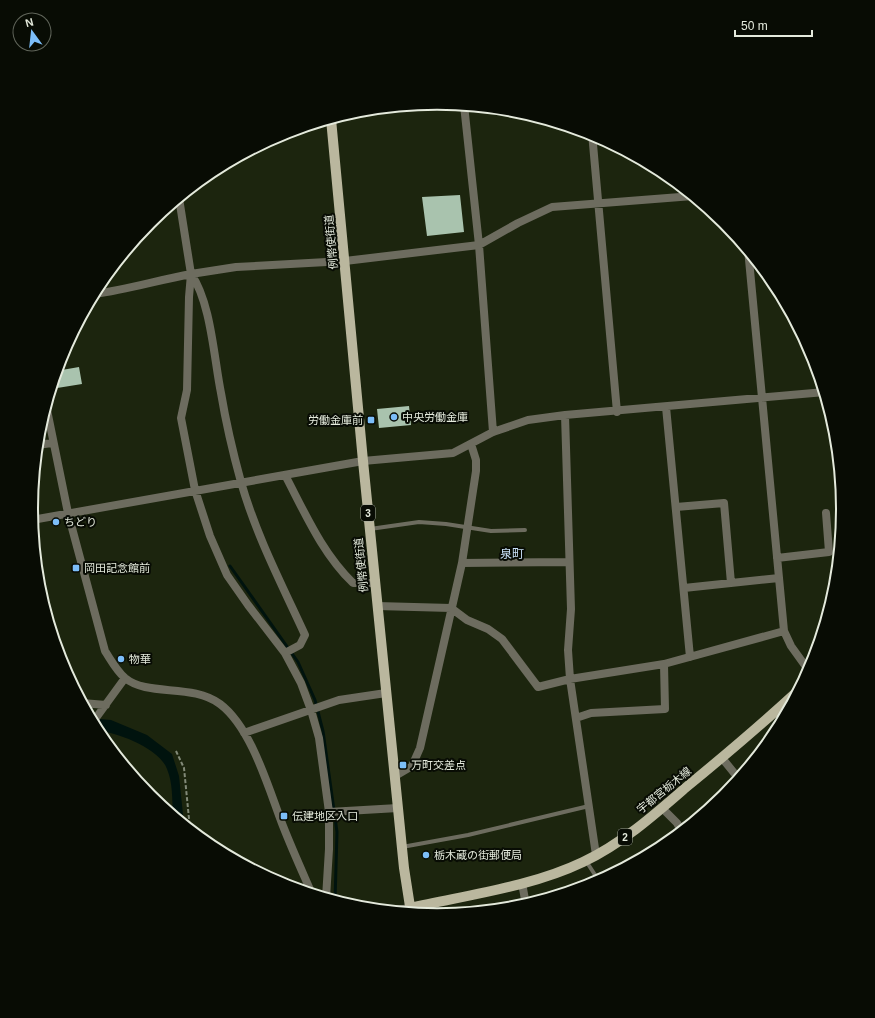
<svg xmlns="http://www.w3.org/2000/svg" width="875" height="1018" viewBox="0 0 875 1018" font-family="Arial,'Noto Sans JP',sans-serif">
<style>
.water{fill:#00130e}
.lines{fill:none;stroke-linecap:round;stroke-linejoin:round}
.stream{stroke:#00130e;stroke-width:3}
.building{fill:#a9c3ae}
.path{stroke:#828a78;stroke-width:2;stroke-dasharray:4 2;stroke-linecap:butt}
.service{stroke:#6d6c5f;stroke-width:4}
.minor{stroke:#6d6c5f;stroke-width:8}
.tertiary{stroke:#6d6c5f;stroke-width:8}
.primary{stroke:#bab79e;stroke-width:10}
.poi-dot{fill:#7cbef9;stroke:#080c04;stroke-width:1.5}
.labels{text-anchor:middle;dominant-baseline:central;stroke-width:4;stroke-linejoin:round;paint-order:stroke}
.shield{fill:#080c04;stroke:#a2a79b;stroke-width:1}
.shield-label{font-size:10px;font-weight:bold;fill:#e4eadc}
.street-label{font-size:11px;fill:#e4eadc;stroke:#080c04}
.poi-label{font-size:11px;fill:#e4eadc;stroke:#080c04;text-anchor:start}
.neighbourhood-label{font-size:12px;fill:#c9e1f8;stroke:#080c04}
.rim{fill:none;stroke:#e4eadc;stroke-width:2}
</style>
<rect width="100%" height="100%" fill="#1c250e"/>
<!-- water -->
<path class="water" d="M90,718L111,720L147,735L172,754L179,776L184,824L173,815C172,800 173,783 167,769C160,749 118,732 97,731Z"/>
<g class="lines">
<!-- stream -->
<path class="stream" d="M230,566L298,662L315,700L323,731L337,832L335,901"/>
</g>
<!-- building -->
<path class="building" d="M460,195L464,232L427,236L422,197Z
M79,367L82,384L51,389L56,371Z
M409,406L411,425L379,428L377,409Z"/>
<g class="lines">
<!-- path -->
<path class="path" d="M176,751L184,768L190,829"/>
<!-- service -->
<path class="service" d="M370,529L419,522L446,524L491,531L525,530
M402,847L468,835L589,806
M586,861L599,881"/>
<!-- minor -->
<path class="minor" d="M464,105L479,245L493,432
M592,133L617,412
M179,198L191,274L236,267L345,261L479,245L518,223L552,207L693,196
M748,249L784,631L791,646L809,671
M191,274L189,297L187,390L181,418L195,490L210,536L227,575L248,605L285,653L301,683L311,710L319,738L329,812V849L326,898
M191,274C211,302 214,359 221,393C226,423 233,453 241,482C256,535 282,585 305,635L300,645L285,653
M94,294C127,290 158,280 191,274
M46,405L68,513L105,651C111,660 116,670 125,678C148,697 192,683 220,704C252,728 269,790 283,826C292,849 302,871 312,894
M666,407L690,657
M565,415L571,609L568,650L570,679L596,855
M37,445L52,443
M285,475C305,513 322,553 353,583H375
M676,507L724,503L731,583
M32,520L363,461L453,453L493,432L528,420L565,415L825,392
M777,558L829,552L826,513
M462,563L569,562
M684,588L779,578
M377,606L451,608L467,620L488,629L502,639L538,687L570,679L664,664L784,631
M82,703L106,705
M576,718L591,713L665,709L664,664
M93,722L125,678
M244,733L339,700L386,693
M722,758L739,779
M395,776L412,766L420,748L462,563L476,471V460L471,444
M329,812L398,808
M522,883L526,905"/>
<!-- tertiary -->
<path class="tertiary" d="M662,808L677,823L682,832
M391,911L410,908"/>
<!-- primary -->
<path class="primary" d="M331,119L363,461L404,868L411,913
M410,908C467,895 531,887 583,862C621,844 653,816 684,789C723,757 762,724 799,690"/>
</g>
<!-- markers -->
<g class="poi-dot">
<circle cx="394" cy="417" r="4"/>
<rect x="367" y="416" width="8" height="8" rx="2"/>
<circle cx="56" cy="522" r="4"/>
<rect x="72" y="564" width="8" height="8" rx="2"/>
<circle cx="121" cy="659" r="4"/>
<rect x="399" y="761" width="8" height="8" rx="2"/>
<rect x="280" y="812" width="8" height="8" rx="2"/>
<circle cx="426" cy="855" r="4"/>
</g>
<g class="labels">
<!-- shield labels -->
<g class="shield">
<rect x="361" y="505" width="14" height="16" rx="3"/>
<rect x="618" y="829" width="14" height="16" rx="3"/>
</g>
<g class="shield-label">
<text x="368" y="513">3</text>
<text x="625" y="837">2</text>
</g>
<!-- street labels -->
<g class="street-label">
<text transform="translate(331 242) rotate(-95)">例幣使街道</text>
<text transform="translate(361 565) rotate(-96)">例幣使街道</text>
<text transform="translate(664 790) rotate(-39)">宇都宮栃木線</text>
</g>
<!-- poi labels -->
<g class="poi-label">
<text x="402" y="417">中央労働金庫</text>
<text x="363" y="420" text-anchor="end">労働金庫前</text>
<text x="64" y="522">ちどり</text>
<text x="84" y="568">岡田記念館前</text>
<text x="129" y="659">物華</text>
<text x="411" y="765">万町交差点</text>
<text x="292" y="816">伝建地区入口</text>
<text x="434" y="855">栃木蔵の街郵便局</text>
</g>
<!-- neighbourhood labels -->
<g class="neighbourhood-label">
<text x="512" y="554">泉町</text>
</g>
</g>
<!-- crop -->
<path d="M0 0H875V1018H0ZM38 509a399 399 0 1 1 798 0a399 399 0 1 1-798 0Z" fill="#080c04" fill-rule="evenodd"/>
<path class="rim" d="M38 509a399 399 0 1 1 798 0a399 399 0 1 1-798 0Z"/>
<!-- north arrow -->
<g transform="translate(32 32) rotate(345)"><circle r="19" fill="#080c04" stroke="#60655a"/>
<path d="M0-3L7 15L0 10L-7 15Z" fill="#7cbef9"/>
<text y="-6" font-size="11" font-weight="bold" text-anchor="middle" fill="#e4eadc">N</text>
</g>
<!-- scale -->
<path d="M735 30v6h77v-6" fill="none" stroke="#e4eadc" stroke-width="2"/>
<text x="741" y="30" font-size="12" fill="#e4eadc" stroke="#080c04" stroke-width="3" paint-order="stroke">50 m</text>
</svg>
